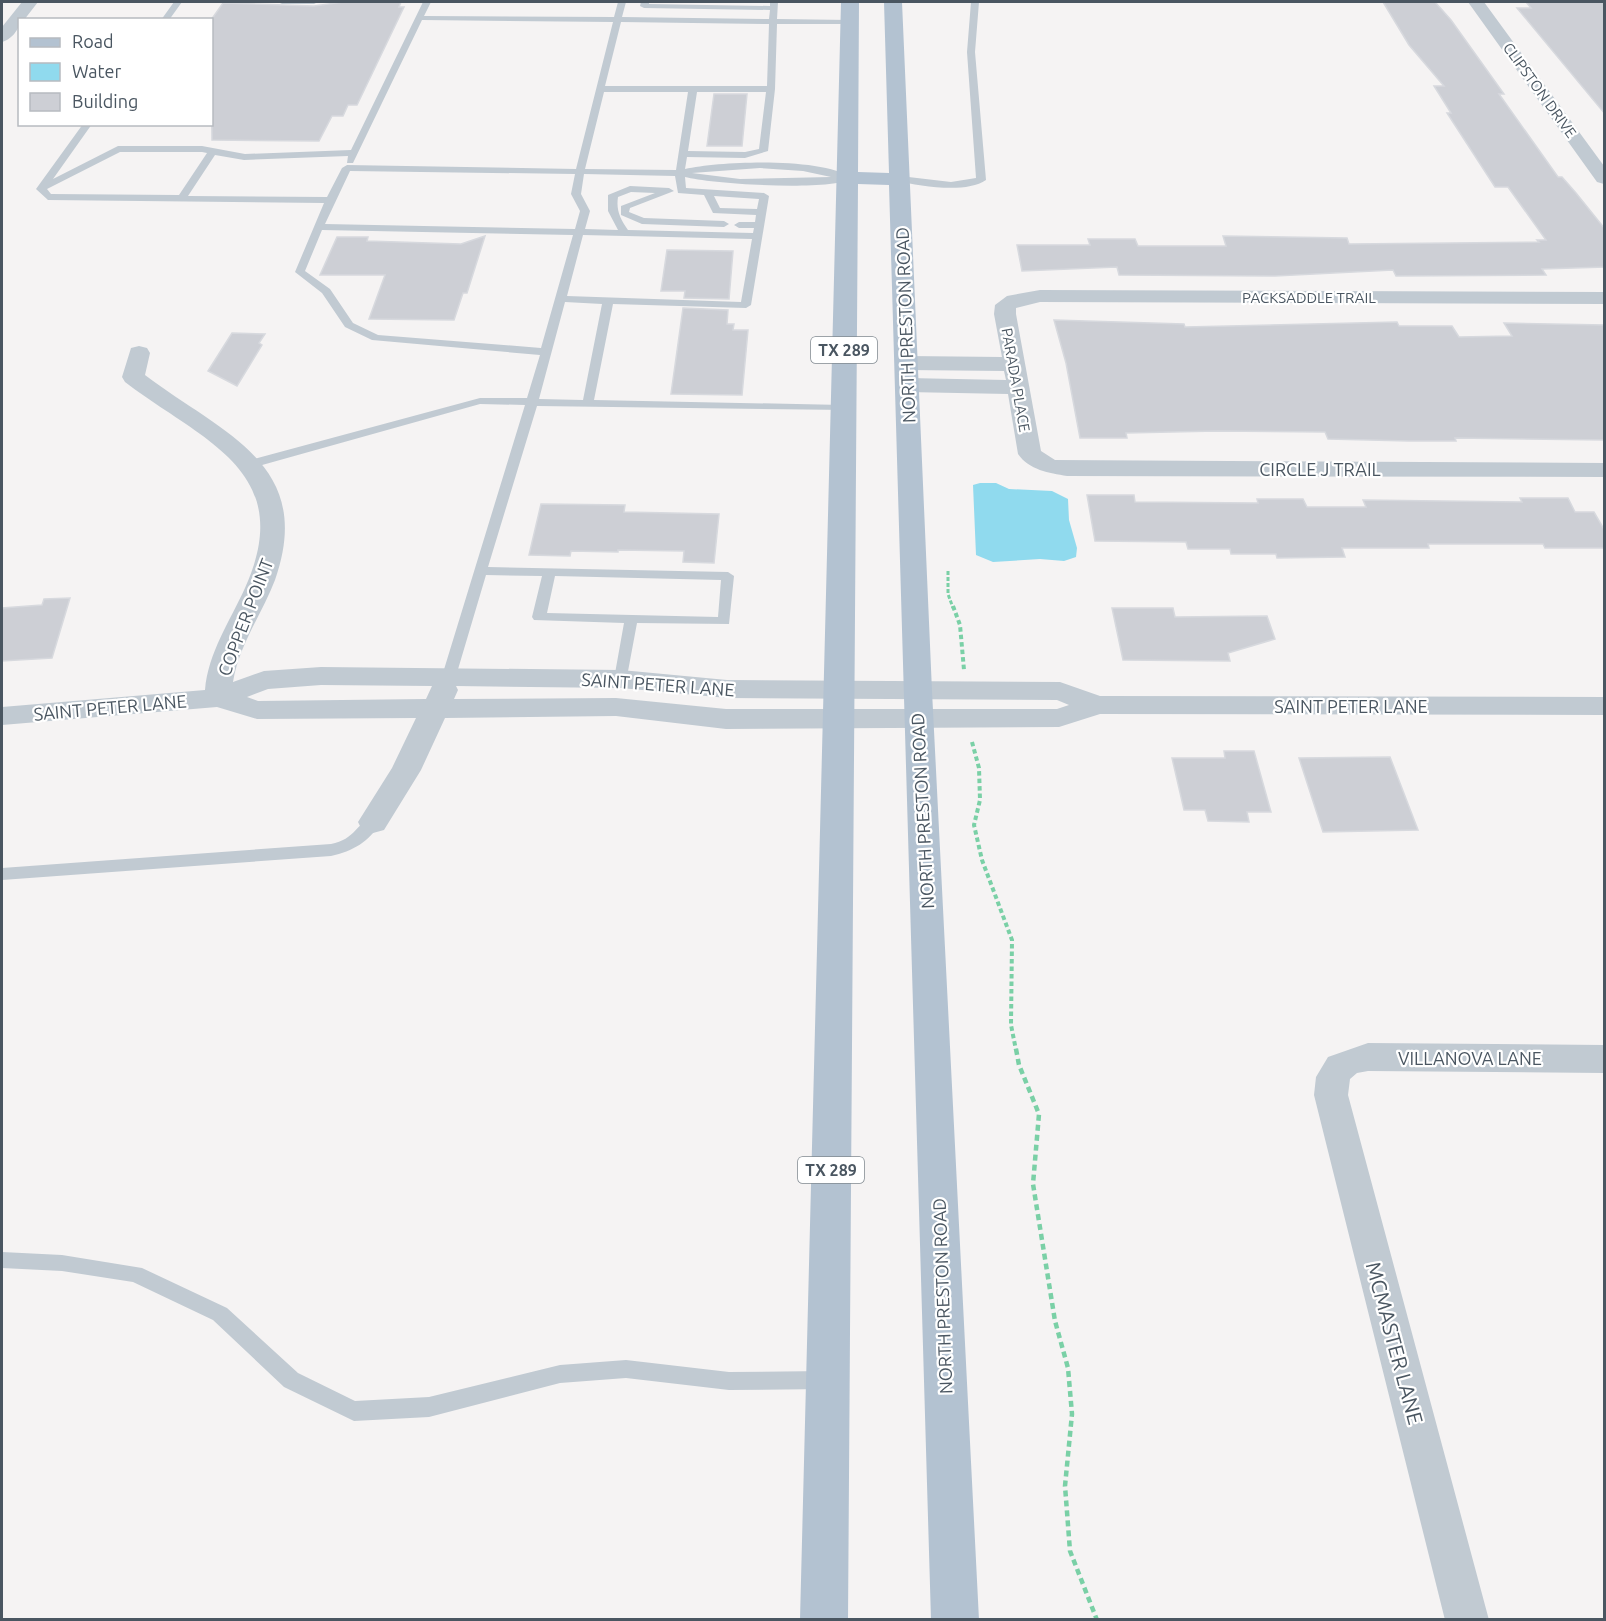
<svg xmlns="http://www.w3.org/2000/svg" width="1606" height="1621" viewBox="0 0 1606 1621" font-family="Ubuntu,sans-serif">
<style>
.water{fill:#90daee}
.building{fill:#cdcfd5;stroke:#d7d9de;stroke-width:1.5}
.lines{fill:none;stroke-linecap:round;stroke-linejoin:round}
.path-far2{stroke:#7ad0a6;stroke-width:3;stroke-dasharray:4 2;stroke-linecap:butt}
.path-far1{stroke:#7ad0a6;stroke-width:4;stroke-dasharray:4.5 3;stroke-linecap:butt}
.path{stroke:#7ad0a6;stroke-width:4.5;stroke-dasharray:6 4;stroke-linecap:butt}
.service{fill:#c1cad2;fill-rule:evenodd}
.minor{fill:#c1cad2;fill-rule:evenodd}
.primary{fill:#b3c2d1;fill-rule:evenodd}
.labels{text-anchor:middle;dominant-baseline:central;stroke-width:4.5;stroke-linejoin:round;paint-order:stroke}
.far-street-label{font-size:15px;fill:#4a5661;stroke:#fff}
.shield{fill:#fff;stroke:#808990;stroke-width:1.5}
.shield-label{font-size:16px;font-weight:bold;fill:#4a5661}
.street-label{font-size:18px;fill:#4a5661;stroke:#fff}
.near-street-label{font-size:21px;fill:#4a5661;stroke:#fff}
</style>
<rect width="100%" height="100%" fill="#f5f3f3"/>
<!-- water -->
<path class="water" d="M980,483H996L1009,489L1052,491L1068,499L1069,520L1077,548L1076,557L1064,561L1040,559L993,562L976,555L973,485Z"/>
<!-- building -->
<path class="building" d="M343,2H401L399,7H404L357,105H348L343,116H332L319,141L212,140L211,20L223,3L314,6Z
M1383,2H1435L1451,20L1504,94H1499L1558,177H1562L1576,193L1605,229V267L1542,269L1546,275L1396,276L1393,270L1275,276L1119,275L1117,267L1022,271L1017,245H1090L1088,239H1135L1138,246H1226L1223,236L1347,238L1349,244L1539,242L1537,240H1546L1508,187H1495L1447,113H1451L1434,86H1444L1409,45Z
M1526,2H1605V114L1517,8H1531Z
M714,94H747L742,146H707Z
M485,236L467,293H463L454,320L369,319L385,275H320L337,237H368L367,241L461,244Z
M667,250L733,251L729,299L684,298L685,291H661Z
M683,308L728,310L727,324H734L733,330H748L742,395L671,394Z
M1054,320L1184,324L1185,327L1397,322L1399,326H1452L1459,337L1512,336L1504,323L1605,325V440L1455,438L1456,441H1409L1328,439L1325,432L1217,431L1126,433L1127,438H1080L1066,363Z
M232,333L265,334L259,343L262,345L237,386L208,371Z
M1087,495H1134L1135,502L1258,503L1257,499H1303L1307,507H1366L1363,500L1522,502L1520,498H1568L1575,512H1594L1605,531V548H1545L1543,544H1428L1429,548H1342L1345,557L1277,558L1276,554H1231L1230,549H1188L1186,542L1095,541Z
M541,504L625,505L624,512L719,514L714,563L683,562L684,551L618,550V552L571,551L570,556L529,555Z
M70,598L52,658L2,661V608L42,605L44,599Z
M1112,608H1173L1175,617L1267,616L1275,639L1228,653L1230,661L1123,660Z
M1224,751H1254L1271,812H1247L1249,822L1208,821L1205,810H1184L1172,758H1225Z
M1390,757L1418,830L1323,832L1299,758Z"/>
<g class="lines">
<!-- path-far2 -->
<path class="path-far2" d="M948,571V594L953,608"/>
<!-- path-far1 -->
<path class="path-far1" d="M953,606L960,625L964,670
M972,742L979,768L980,800L974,825L982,860L1012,940L1011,1025L1016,1050"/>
<!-- path -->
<path class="path" d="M1016,1049L1019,1065L1039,1114L1033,1184L1055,1321L1068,1368L1072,1414L1065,1486L1070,1551L1097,1620"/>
<!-- service -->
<path class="service" d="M174,2H182L169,20H161Z
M278,2H318L314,4H282Z
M423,2H431L424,16L614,17L618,2H626L622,17L769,19L770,10L644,8L640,6L641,2H649V4L770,6V2H778L777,19L850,20L854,22L850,24H777L775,89L768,151L745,158L687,157L685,169C722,161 822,157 852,178C832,192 712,184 685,177L686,188L764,193L769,196L751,305L746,308L613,304L594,400L843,405L849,408L847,410L537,406L488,567L728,572L734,576L729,624L637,623L626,682H616L614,679L624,623L534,620L532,617L542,576L486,575L456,676L449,681L442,676L525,405L480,404L255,467L251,468L245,464L247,461L480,398H527L540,355L372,340L345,327L322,293L295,272L324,203L48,200L36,189L83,124H92L53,179L118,146H202L245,154L351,150ZM422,20L613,22L576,169L347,165L342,168L327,197L188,196L215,155L244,160L348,156L347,163H353ZM621,22L769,24L767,86H605ZM604,92H688L676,170L585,169ZM697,92H766L759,149L745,152L688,151ZM120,152H202L207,153L179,195L51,194L47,189ZM760,168L803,171L831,177L740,179L692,173ZM350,171L575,174L571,194L580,211L575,229L325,224ZM584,174L675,176L678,193L704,195L713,213L756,215L755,222H739L734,225L739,228H754L753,233L628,230C620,219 616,210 618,197L631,192L655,193L621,206V215L642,224L724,227L729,224L724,221L644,218L629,212L630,208L674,191L669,188L630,186L608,195V211L618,230L585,229L590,211L581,194ZM714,196L759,199L757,209L720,208ZM322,230L573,235L541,348L378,335L353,323L330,289L305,271ZM583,235L752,239L741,302L567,296ZM565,302L602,304L583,400L539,399ZM555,576L721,580L718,617L547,613Z
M971,2H979L975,52L986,180C966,194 920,186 897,181V177L900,176L951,182L976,178L967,52Z
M373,817L381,822C369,842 353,851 331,856L2,880V868L331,844C355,840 358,821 373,817Z
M2,1252L62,1255L142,1268L227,1308L298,1373L355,1401L429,1397L560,1365L626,1360L729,1372L826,1371L833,1373L836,1380L833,1387L826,1389L729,1390L626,1378L560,1383L429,1417L354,1421L284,1387L213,1320L133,1282L62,1271L2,1268Z"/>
<!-- minor -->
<path class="minor" d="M22,2H38L24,20H20C20,29 11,40 2,42V27Z
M1468,2H1484L1604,166V184L1597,182Z
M1040,290L1604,292V304L1040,302L1016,308V314L1041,451L1055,460L1604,463V477L1067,476C1049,473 1029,470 1018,454L1008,394L907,392L899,390L896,385L899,380L907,378L1006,380L1004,371L907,370L899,368L896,363L899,358L907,356L1002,357L994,314L995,305L1007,296Z
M139,346L147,348L150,353L145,375C221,433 316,463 275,580C262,614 239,645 233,682L264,671L321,667L621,670L727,680L1060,682L1100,696L1604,697V715L1100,714L1059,727L726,729L616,716L445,718L421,770L384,830L373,833L362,830L358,822L392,768L416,718L257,719L217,707L2,725V707L205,690C208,653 230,621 245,588C298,470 202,441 125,382L122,377L131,348ZM321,685L432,686L426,699L258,701L247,697L268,689ZM456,686L621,688L727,698L1057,700L1069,705L1057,709H726L616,698L454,699L458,690Z
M1368,1043L1604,1045V1073L1368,1071L1357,1073L1350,1079L1348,1095L1489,1620H1445L1314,1095L1316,1077L1328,1057Z"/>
<!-- primary -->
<path class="primary" d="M841,2H859L858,172L889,173L884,2H902L932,691L979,1620H931L889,185L858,184L848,1620H800Z"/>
</g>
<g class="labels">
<!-- far-street labels -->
<g class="far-street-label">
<text transform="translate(1540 90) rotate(54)">CLIPSTON DRIVE</text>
<text x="1309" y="297">PACKSADDLE TRAIL</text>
<text transform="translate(1016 380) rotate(80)">PARADA PLACE</text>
</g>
<!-- shield labels -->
<g class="shield">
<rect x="811" y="337" width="66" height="26" rx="4.5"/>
<rect x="798" y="1157" width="66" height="26" rx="4.5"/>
</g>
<g class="shield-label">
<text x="844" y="350">TX 289</text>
<text x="831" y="1170">TX 289</text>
</g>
<!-- street labels -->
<g class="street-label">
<text transform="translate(905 325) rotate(-92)">NORTH PRESTON ROAD</text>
<text x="1320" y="469">CIRCLE J TRAIL</text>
<text transform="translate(245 617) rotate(-69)">COPPER POINT</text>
<text transform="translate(658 684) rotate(4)">SAINT PETER LANE</text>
<text x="1351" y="706">SAINT PETER LANE</text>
<text transform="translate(110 707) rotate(-5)">SAINT PETER LANE</text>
<text transform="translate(922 811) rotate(-93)">NORTH PRESTON ROAD</text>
<text x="1470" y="1058">VILLANOVA LANE</text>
<text transform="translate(942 1296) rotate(-92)">NORTH PRESTON ROAD</text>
</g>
<!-- near-street labels -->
<g class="near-street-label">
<text transform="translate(1395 1343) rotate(75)">MCMASTER LANE</text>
</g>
</g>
<!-- border -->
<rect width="1606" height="1621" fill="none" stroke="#4a5661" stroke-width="6"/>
<!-- legend -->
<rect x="18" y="18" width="195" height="108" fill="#ffffff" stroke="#b7bbc0" stroke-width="1.5"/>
<rect x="30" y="38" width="30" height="9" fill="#b3c2d1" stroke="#b7bbc0" stroke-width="1.5"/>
<text x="72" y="48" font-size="18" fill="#4a5661">Road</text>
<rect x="30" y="63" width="30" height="18" fill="#90daee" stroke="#b7bbc0" stroke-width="1.5"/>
<text x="72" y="78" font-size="18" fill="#4a5661">Water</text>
<rect x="30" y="93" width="30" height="18" fill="#cdcfd5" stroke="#b7bbc0" stroke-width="1.5"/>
<text x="72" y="108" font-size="18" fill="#4a5661">Building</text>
</svg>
